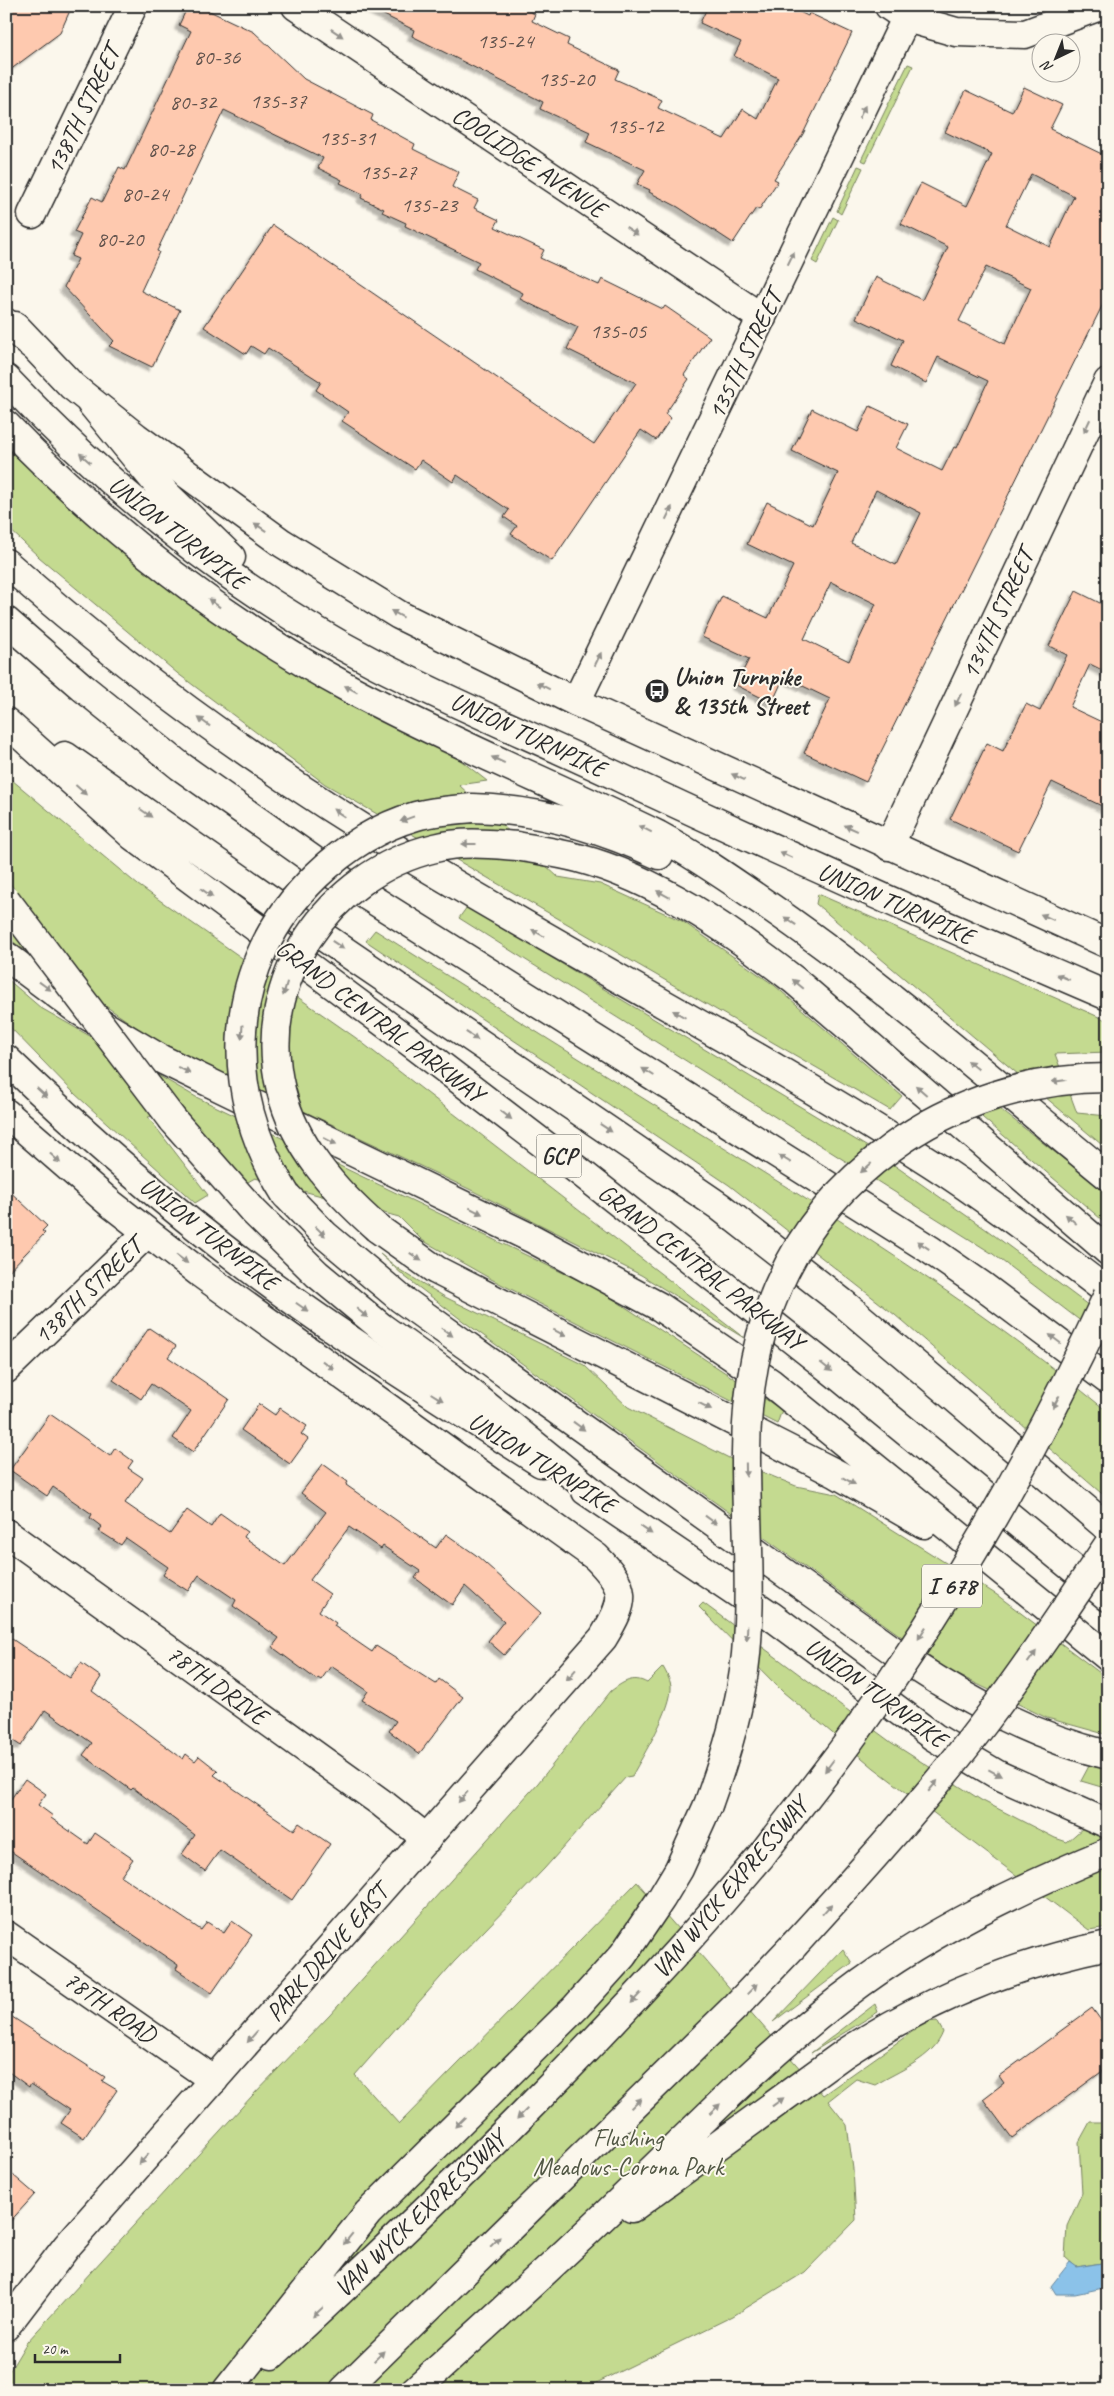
<svg xmlns="http://www.w3.org/2000/svg" width="1114" height="2396" viewBox="0 0 1114 2396" font-family="Caveat,sans-serif">
<style>
.green{fill:#c4da90;stroke:#78825e}
.water{fill:#8bc2e9;stroke:#65869d}
.building{fill:#fec9af;stroke:#2b2b2b;fill-rule:evenodd;filter:url(#shadow)}
.lines{fill:none;stroke-linecap:round;stroke-linejoin:round}
.street-casing{stroke:#2b2b2b;stroke-width:31}
.secondary-casing{stroke:#2b2b2b;stroke-width:31}
.primary-casing{stroke:#2b2b2b;stroke-width:31}
.highway-casing{stroke:#2b2b2b;stroke-width:31}
.street{stroke:#fbf7ec;stroke-width:28}
.secondary{stroke:#fbf7ec;stroke-width:28}
.primary{stroke:#fbf7ec;stroke-width:28}
.highway{stroke:#fbf7ec;stroke-width:28}
.highway-bridge-casing{stroke:#2b2b2b;stroke-width:31;stroke-linecap:butt}
.highway-bridge{stroke:#fbf7ec;stroke-width:28}
.oneway{fill:#93918c}
.labels{text-anchor:middle;dominant-baseline:central;stroke-width:4;stroke-linejoin:round;paint-order:stroke}
.number-label{font-size:22px;fill:#60524c}
.shield{fill:#fbf7ec;stroke:#696865;stroke-width:1}
.shield-label{font-size:24px;font-weight:bold;fill:#2b2b2b}
.street-label{font-size:25px;fill:#2b2b2b;stroke:#fbf7ec}
.poi-label{font-size:25px;font-weight:bold;fill:#2b2b2b;stroke:#fbf7ec;text-anchor:start}
.park-label{font-size:25px;fill:#515744;stroke:#fbf7ec}
</style>
<defs>
<filter id="shadow"><feDropShadow dx="-4.5" dy="4.5" stdDeviation="1" flood-color="#0004"/></filter>
</defs>
<rect width="100%" height="100%" fill="#fbf7ec"/>
<filter id="ink" filterUnits="userSpaceOnUse"><feTurbulence type="fractalNoise" baseFrequency=".02" numOctaves="2"/><feDisplacementMap in="SourceGraphic" scale="10" xChannelSelector="R" yChannelSelector="G"/><feConvolveMatrix kernelMatrix="1 2 1 2 8 2 1 2 1" color-interpolation-filters="sRGB"/></filter>
<g filter="url(#ink)">
<!-- green -->
<path class="green" d="M908,64L913,66L866,162L861,160Z
M858,166L863,168L841,214L837,211Z
M833,217L838,220L817,264L812,261Z
M6,448L130,559L280,664L459,759L487,781L459,785L558,877L600,884L682,921L774,985L902,1096L890,1110L325,784L177,673L39,557L6,526Z
M6,775L138,885L356,1038L744,1338L641,1275L469,1189L159,1043L6,937V891L15,890L6,878Z
M818,894L1108,1021V1052L1055,1054L1077,1113L1108,1116V1150L816,904Z
M467,907L871,1149L987,1230L1108,1320V1342L993,1254L459,918Z
M375,930C473,992 571,1054 670,1115C820,1207 972,1300 1108,1412V1499L895,1315L729,1185L366,941Z
M6,978L41,1008L196,1097L601,1291L782,1410L777,1424L491,1279L422,1240L399,1217L255,1178L246,1183L184,1112L148,1117L208,1195L195,1203L75,1094L6,1023Z
M977,1091L1108,1194V1225L962,1100Z
M380,1254L400,1270L445,1297L584,1365L628,1407L733,1460L796,1486L836,1494L997,1595L1108,1679V1735L1047,1718L948,1670L463,1321L404,1276Z
M703,1603L892,1743L981,1800L1055,1838L1067,1842L1108,1806V1927L1089,1930L874,1768L783,1692L699,1607Z
M663,1667C666,1672 670,1680 671,1685C673,1708 643,1755 632,1776L626,1777L544,1869L454,1962L355,2075L399,2124L637,1882L823,2095L926,2022L937,2021L943,2032C934,2058 898,2071 875,2085L856,2079L828,2101L847,2125L853,2169L856,2220L805,2272L733,2316L582,2390H6V2377L27,2342L252,2096L330,2015L538,1783L611,1691C623,1682 633,1675 647,1683Z
M1089,1766L1108,1769V1789L1081,1781Z
M843,1949L852,1963L773,2022Z
M875,2004L878,2012L811,2053Z
M1090,2122H1108V2262L1076,2267L1065,2257L1067,2226L1082,2193L1079,2142Z"/>
<!-- water -->
<path class="water" d="M1070,2262L1077,2267L1108,2262V2287L1075,2294H1056L1051,2286Z"/>
<!-- building -->
<path class="building" d="M6,6H72L60,33L6,73Z
M188,6H199L254,32L304,79L373,115L371,120L415,144L413,149L459,172L452,187L478,200L474,208L499,220L495,227L544,250L540,258L599,285L602,279L663,309L665,306L710,337L684,375L689,379L665,414L671,418L656,440L641,430L552,561L511,534L517,526L504,517L509,510L457,475L453,482L421,460L415,469L342,421L348,412L316,390L321,382L268,348L264,354L251,346L246,354L204,327L273,225L594,444L636,383L567,349L578,327L520,299L523,293L475,269L479,262L405,226L406,223L382,212L384,209L361,198L363,194L340,183L342,180L318,168L323,158L224,110L157,251L159,252L141,291L180,310L152,367L109,346L114,341L64,287L78,259L71,256L81,235L74,232L92,197L102,202L119,167L125,170L191,31L179,25Z
M366,6H518L535,14L532,21L569,39L567,45L619,70L615,79L662,100L658,108L724,139L743,109L758,119L778,78L734,56L741,42L700,23L708,6H787L808,16L809,13L852,33L803,134L774,179L778,181L759,210L756,208L733,243L678,207L649,192L650,190L637,184L645,170L586,142L590,132L540,109L543,102L412,36L414,30Z
M1024,87L1062,105L1050,129L1108,157V294L866,782L804,753L830,699L784,677L772,703L736,685L749,659L702,637L722,596L768,618L793,566L747,544L767,502L813,525L838,473L792,451L812,409L858,432L870,406L908,424L896,448L942,471L954,447L957,448L988,381L938,357L926,383L891,366L903,340L856,318L876,277L922,300L948,247L901,224L921,183L967,206L992,154L945,132L966,90L1012,112ZM1031,174L1074,196L1050,247L1006,225ZM986,267L1031,288L1005,344L959,321ZM876,490L921,513L896,565L851,543ZM831,582L876,604L849,661L804,639Z
M1076,591L1108,607V673L1090,664L1070,707L1108,725V809L1052,782L1018,851L950,819L987,743L1003,751L1026,704L1040,711L1067,655L1049,646Z
M6,1188L47,1226L42,1231L45,1233L6,1274Z
M149,1328L176,1346L168,1357L229,1399L193,1452L173,1438L191,1411L151,1384L141,1399L113,1380Z
M259,1404L275,1415L280,1408L307,1426L301,1434L308,1439L290,1464L241,1430Z
M50,1414L110,1456L115,1448L133,1461L128,1468L143,1478L125,1503L170,1534L187,1510L211,1527L220,1513L247,1532L244,1537L285,1566L326,1512L301,1493L323,1464L348,1482L346,1485L436,1548L446,1534L476,1555L541,1613L504,1655L488,1641L504,1621L465,1586L452,1605L415,1578L420,1571L383,1546L381,1549L349,1527L310,1580L330,1594L319,1611L336,1623L334,1626L372,1652L376,1646L436,1684L439,1679L463,1697L419,1754L389,1731L396,1721L362,1700L368,1691L331,1666L321,1680L318,1678L317,1680L275,1649L273,1646L279,1638L233,1606L236,1600L199,1575L188,1591L163,1575L168,1567L126,1538L121,1545L99,1531L102,1527L90,1518L92,1514L53,1487L47,1496L10,1470Z
M6,1635L70,1678L81,1663L101,1677L92,1691L183,1759L186,1754L195,1761L199,1756L218,1771L214,1775L294,1830L299,1823L330,1844L292,1900L220,1850L205,1871L182,1854L195,1835L133,1788L131,1790L83,1755L92,1743L45,1710L21,1746L6,1736Z
M25,1779L46,1794L38,1805L53,1816L51,1818L88,1844L95,1833L133,1859L121,1876L201,1930L207,1922L224,1933L232,1921L252,1935L212,1993L176,1969L178,1965L6,1848V1806Z
M1092,2008L1108,2030V2067L1012,2138L983,2099L1004,2083L999,2076Z
M6,2013L105,2077L102,2081L117,2090L84,2138L61,2123L70,2110L31,2084L29,2087L6,2070Z
M6,2169L35,2194L6,2226Z"/>
<g class="lines">
<defs>
<path id="street" d="M296,6L762,318
M889,6L907,18L956,32L1025,34L1100,6
M32,214L133,6
M576,702L912,6
M889,846L1108,382
M6,1369L147,1233
M6,1533L383,1804L427,1839
M6,1935L214,2080"/>
<path id="secondary" d="M15,326L72,386L136,437L282,543L399,615L576,702L1108,944
M6,1113L111,1204L200,1273L596,1557C628,1589 626,1600 603,1638L67,2246L6,2326"/>
<path id="primary" d="M6,323L32,345
M6,379C113,492 235,591 374,663C455,705 541,740 623,779C784,854 945,926 1108,996
M91,403L164,492L231,557
M6,1059C87,1137 172,1210 261,1277C351,1344 447,1403 541,1463
M586,1491L770,1615L934,1737L998,1775L1108,1824"/>
<path id="highway" d="M6,425C107,530 224,621 352,690C452,743 557,786 658,835C693,854 725,876 757,898C881,982 993,1082 1108,1176
M6,563C129,672 262,768 403,853C577,959 759,1052 931,1163C992,1202 1050,1248 1108,1292
M6,621L82,687L180,766L337,877L929,1249L981,1285L1108,1380
M6,722L133,836L414,1045L584,1175L836,1374L1108,1597
M65,756L299,920L719,1206L843,1303L1108,1528
M472,808C538,809 599,827 659,855
M517,846C538,850 558,853 578,858C657,879 730,930 794,980L1108,1251
M6,956L78,1010L161,1059L533,1239L660,1307L771,1383L1108,1657
M173,1120L254,1212L317,1274L381,1327L451,1377L606,1503
M286,1195L325,1235L400,1298L912,1664C973,1704 1037,1738 1108,1755
M377,1228L436,1270L837,1474L924,1524
M632,2208L845,2053C926,2000 1013,1964 1108,1945
M272,2355C443,2196 610,2035 761,1856
M227,2390L368,2213L576,2007L623,1955L661,1899L679,1869L708,1805
M344,2390L737,2005L794,1945
M415,2390C487,2325 558,2261 627,2194C703,2121 776,2045 861,1983C937,1928 1022,1887 1108,1852"/>
</defs>
<!-- street casing -->
<use href="#street" class="street-casing"/>
<!-- secondary casing -->
<use href="#secondary" class="secondary-casing"/>
<!-- primary casing -->
<use href="#primary" class="primary-casing"/>
<!-- highway casing -->
<use href="#highway" class="highway-casing"/>
<!-- street -->
<use href="#street" class="street"/>
<!-- secondary -->
<use href="#secondary" class="secondary"/>
<!-- primary -->
<use href="#primary" class="primary"/>
<!-- highway -->
<use href="#highway" class="highway"/>
<defs>
<path id="highway-bridge" d="M6,900L173,1120
M286,1195C220,1091 225,964 316,876C344,849 378,827 416,816C434,811 453,810 472,808
M377,1228C335,1191 295,1147 281,1090C254,982 329,873 435,848C462,841 490,844 517,846
M708,1805C726,1755 741,1706 746,1654C752,1589 746,1524 746,1460C745,1333 785,1225 891,1148C953,1102 1031,1078 1108,1078
M761,1856C792,1815 825,1775 855,1733C953,1596 1037,1448 1108,1295
M794,1945C860,1873 926,1800 984,1723C1028,1665 1068,1605 1108,1545"/>
</defs>
<!-- highway-bridge casing -->
<use href="#highway-bridge" class="highway-bridge-casing"/>
<!-- highway-bridge -->
<use href="#highway-bridge" class="highway-bridge"/>
</g>
<!-- one-way arrows -->
<defs><path id="oneway-solid" d="M-6-.8H1V-3.2L6.5 0L1 3.2V.8H-6Z" transform="scale(1.25)"/></defs>
<g class="oneway">
<use href="#oneway-solid" transform="translate(337 33) rotate(34)"/>
<use href="#oneway-solid" transform="translate(862 112) rotate(-64)"/>
<use href="#oneway-solid" transform="translate(632 231) rotate(34)"/>
<use href="#oneway-solid" transform="translate(791 258) rotate(-64)"/>
<use href="#oneway-solid" transform="translate(1087 426) rotate(115)"/>
<use href="#oneway-solid" transform="translate(85 458) rotate(-138)"/>
<use href="#oneway-solid" transform="translate(669 513) rotate(-64)"/>
<use href="#oneway-solid" transform="translate(260 527) rotate(-146)"/>
<use href="#oneway-solid" transform="translate(214 603) rotate(-144)"/>
<use href="#oneway-solid" transform="translate(397 614) rotate(-151)"/>
<use href="#oneway-solid" transform="translate(598 659) rotate(-64)"/>
<use href="#oneway-solid" transform="translate(543 686) rotate(-154)"/>
<use href="#oneway-solid" transform="translate(351 689) rotate(-152)"/>
<use href="#oneway-solid" transform="translate(958 700) rotate(115)"/>
<use href="#oneway-solid" transform="translate(204 722) rotate(-144)"/>
<use href="#oneway-solid" transform="translate(498 760) rotate(-155)"/>
<use href="#oneway-solid" transform="translate(738 777) rotate(-155)"/>
<use href="#oneway-solid" transform="translate(81 790) rotate(42)"/>
<use href="#oneway-solid" transform="translate(146 813) rotate(35)"/>
<use href="#oneway-solid" transform="translate(339 813) rotate(-147)"/>
<use href="#oneway-solid" transform="translate(407 819) rotate(160)"/>
<use href="#oneway-solid" transform="translate(851 828) rotate(-156)"/>
<use href="#oneway-solid" transform="translate(645 829) rotate(-154)"/>
<use href="#oneway-solid" transform="translate(469 844) rotate(180)"/>
<use href="#oneway-solid" transform="translate(786 855) rotate(-155)"/>
<use href="#oneway-solid" transform="translate(207 893) rotate(36)"/>
<use href="#oneway-solid" transform="translate(663 894) rotate(-152)"/>
<use href="#oneway-solid" transform="translate(1047 917) rotate(-156)"/>
<use href="#oneway-solid" transform="translate(790 921) rotate(-146)"/>
<use href="#oneway-solid" transform="translate(538 933) rotate(-150)"/>
<use href="#oneway-solid" transform="translate(338 945) rotate(34)"/>
<use href="#oneway-solid" transform="translate(1063 977) rotate(-157)"/>
<use href="#oneway-solid" transform="translate(798 984) rotate(-140)"/>
<use href="#oneway-solid" transform="translate(45 986) rotate(36)"/>
<use href="#oneway-solid" transform="translate(285 989) rotate(106)"/>
<use href="#oneway-solid" transform="translate(679 1014) rotate(-150)"/>
<use href="#oneway-solid" transform="translate(242 1032) rotate(94)"/>
<use href="#oneway-solid" transform="translate(472 1036) rotate(34)"/>
<use href="#oneway-solid" transform="translate(973 1065) rotate(-141)"/>
<use href="#oneway-solid" transform="translate(184 1070) rotate(25)"/>
<use href="#oneway-solid" transform="translate(648 1072) rotate(-148)"/>
<use href="#oneway-solid" transform="translate(1059 1081) rotate(173)"/>
<use href="#oneway-solid" transform="translate(921 1090) rotate(-139)"/>
<use href="#oneway-solid" transform="translate(42 1093) rotate(43)"/>
<use href="#oneway-solid" transform="translate(506 1115) rotate(38)"/>
<use href="#oneway-solid" transform="translate(606 1128) rotate(34)"/>
<use href="#oneway-solid" transform="translate(330 1141) rotate(26)"/>
<use href="#oneway-solid" transform="translate(55 1158) rotate(42)"/>
<use href="#oneway-solid" transform="translate(785 1159) rotate(-148)"/>
<use href="#oneway-solid" transform="translate(866 1168) rotate(139)"/>
<use href="#oneway-solid" transform="translate(476 1211) rotate(26)"/>
<use href="#oneway-solid" transform="translate(1071 1219) rotate(-139)"/>
<use href="#oneway-solid" transform="translate(320 1231) rotate(44)"/>
<use href="#oneway-solid" transform="translate(923 1245) rotate(-147)"/>
<use href="#oneway-solid" transform="translate(416 1257) rotate(33)"/>
<use href="#oneway-solid" transform="translate(182 1259) rotate(37)"/>
<use href="#oneway-solid" transform="translate(302 1307) rotate(35)"/>
<use href="#oneway-solid" transform="translate(362 1313) rotate(39)"/>
<use href="#oneway-solid" transform="translate(447 1332) rotate(36)"/>
<use href="#oneway-solid" transform="translate(560 1333) rotate(27)"/>
<use href="#oneway-solid" transform="translate(1055 1339) rotate(-143)"/>
<use href="#oneway-solid" transform="translate(328 1365) rotate(36)"/>
<use href="#oneway-solid" transform="translate(826 1367) rotate(39)"/>
<use href="#oneway-solid" transform="translate(437 1397) rotate(32)"/>
<use href="#oneway-solid" transform="translate(1056 1402) rotate(118)"/>
<use href="#oneway-solid" transform="translate(705 1406) rotate(27)"/>
<use href="#oneway-solid" transform="translate(579 1426) rotate(36)"/>
<use href="#oneway-solid" transform="translate(746 1470) rotate(89)"/>
<use href="#oneway-solid" transform="translate(849 1481) rotate(29)"/>
<use href="#oneway-solid" transform="translate(711 1520) rotate(36)"/>
<use href="#oneway-solid" transform="translate(646 1530) rotate(34)"/>
<use href="#oneway-solid" transform="translate(747 1633) rotate(93)"/>
<use href="#oneway-solid" transform="translate(922 1633) rotate(122)"/>
<use href="#oneway-solid" transform="translate(1032 1657) rotate(-54)"/>
<use href="#oneway-solid" transform="translate(571 1675) rotate(131)"/>
<use href="#oneway-solid" transform="translate(829 1766) rotate(127)"/>
<use href="#oneway-solid" transform="translate(995 1773) rotate(28)"/>
<use href="#oneway-solid" transform="translate(933 1786) rotate(-50)"/>
<use href="#oneway-solid" transform="translate(463 1797) rotate(131)"/>
<use href="#oneway-solid" transform="translate(827 1909) rotate(-48)"/>
<use href="#oneway-solid" transform="translate(752 1989) rotate(-46)"/>
<use href="#oneway-solid" transform="translate(636 1998) rotate(133)"/>
<use href="#oneway-solid" transform="translate(252 2037) rotate(131)"/>
<use href="#oneway-solid" transform="translate(778 2102) rotate(-36)"/>
<use href="#oneway-solid" transform="translate(636 2103) rotate(-44)"/>
<use href="#oneway-solid" transform="translate(715 2109) rotate(-44)"/>
<use href="#oneway-solid" transform="translate(522 2114) rotate(135)"/>
<use href="#oneway-solid" transform="translate(460 2122) rotate(135)"/>
<use href="#oneway-solid" transform="translate(144 2159) rotate(132)"/>
<use href="#oneway-solid" transform="translate(348 2239) rotate(129)"/>
<use href="#oneway-solid" transform="translate(495 2242) rotate(-45)"/>
<use href="#oneway-solid" transform="translate(318 2312) rotate(137)"/>
<use href="#oneway-solid" transform="translate(379 2356) rotate(-45)"/>
</g>
</g>
<!-- icons -->
<defs>
<symbol id="bus-disc" viewBox="-11 -11 22 22"><circle r="9.5" fill="#2b2b2b" stroke="#fbf7ec"/><path d="M-5-6H5V4H4V6H2V4H-2V6H-4V4H-5ZM-3.5-4V0h7V-4ZM-3.5 1.2v1.5H-2V1.2ZM2 1.2v1.5H3.5V1.2Z" fill="#fff"/></symbol>
</defs>
<g fill-rule="evenodd">
<use href="#bus-disc" x="643" y="677" width="28" height="28"/>
</g>
<g class="labels">
<!-- number labels -->
<g class="number-label">
<text x="505" y="41">135-24</text>
<text x="217" y="57">80-36</text>
<text x="566" y="79">135-20</text>
<text x="278" y="101">135-37</text>
<text x="193" y="102">80-32</text>
<text x="635" y="126">135-12</text>
<text x="347" y="138">135-31</text>
<text x="171" y="149">80-28</text>
<text x="388" y="172">135-27</text>
<text x="145" y="194">80-24</text>
<text x="429" y="205">135-23</text>
<text x="120" y="239">80-20</text>
<text x="618" y="331">135-05</text>
</g>
<!-- shield labels -->
<g class="shield">
<rect x="536.5" y="1134.5" width="45" height="43" rx="4"/>
<rect x="922" y="1564.5" width="60" height="43" rx="4"/>
</g>
<g class="shield-label">
<text x="559" y="1156">GCP</text>
<text x="952" y="1586">I 678</text>
</g>
<!-- street labels -->
<g class="street-label">
<text transform="translate(83 110) rotate(-64)">138TH STREET</text>
<text transform="translate(529 162) rotate(34)">COOLIDGE AVENUE</text>
<text transform="translate(745 355) rotate(-64)">135TH STREET</text>
<text transform="translate(178 533) rotate(38)">UNION TURNPIKE</text>
<text transform="translate(998 614) rotate(-65)">134TH STREET</text>
<text transform="translate(528 735) rotate(25)">UNION TURNPIKE</text>
<text transform="translate(896 904) rotate(24)">UNION TURNPIKE</text>
<text transform="translate(380 1021) rotate(37)">GRAND CENTRAL PARKWAY</text>
<text transform="translate(209 1234) rotate(38)">UNION TURNPIKE</text>
<text transform="translate(701 1267) rotate(38)">GRAND CENTRAL PARKWAY</text>
<text transform="translate(88 1291) rotate(-44)">138TH STREET</text>
<text transform="translate(542 1463) rotate(32)">UNION TURNPIKE</text>
<text transform="translate(217 1685) rotate(36)">78TH DRIVE</text>
<text transform="translate(876 1693) rotate(36)">UNION TURNPIKE</text>
<text transform="translate(730 1888) rotate(-50)">VAN WYCK EXPRESSWAY</text>
<text transform="translate(327 1953) rotate(-49)">PARK DRIVE EAST</text>
<text transform="translate(110 2007) rotate(35)">78TH ROAD</text>
<text transform="translate(420 2214) rotate(-44)">VAN WYCK EXPRESSWAY</text>
</g>
<!-- poi labels -->
<g class="poi-label">
<text x="674" y="677">Union Turnpike<tspan x="674" dy="29">&amp; 135th Street</tspan></text>
</g>
<!-- park labels -->
<g class="park-label">
<text x="628" y="2138">Flushing<tspan x="628" dy="29">Meadows-Corona Park</tspan></text>
</g>
</g>
<!-- margin -->
<rect width="1114" height="2396" fill="none" stroke="#fbf7ec" stroke-width="25"/>
<rect x="12" y="12" width="1089" height="2371" fill="none" stroke="#2b2b2b" stroke-width="2" filter="url(#ink)"/>
<!-- north arrow -->
<g transform="translate(1056 58) rotate(223)"><circle r="24" fill="#fbf7ec" stroke="#a8a59f"/>
<path d="M0-4L9 19L0 12L-9 19Z" fill="#2b2b2b"/>
<text y="-8" font-size="14" font-weight="bold" text-anchor="middle" fill="#2b2b2b">N</text>
</g>
<!-- scale -->
<path d="M35 2354v8h85v-8" fill="none" stroke="#2b2b2b" stroke-width="2.5"/>
<text x="42" y="2354" font-size="15" fill="#2b2b2b" stroke="#fbf7ec" stroke-width="4" paint-order="stroke">20 m</text>
</svg>
